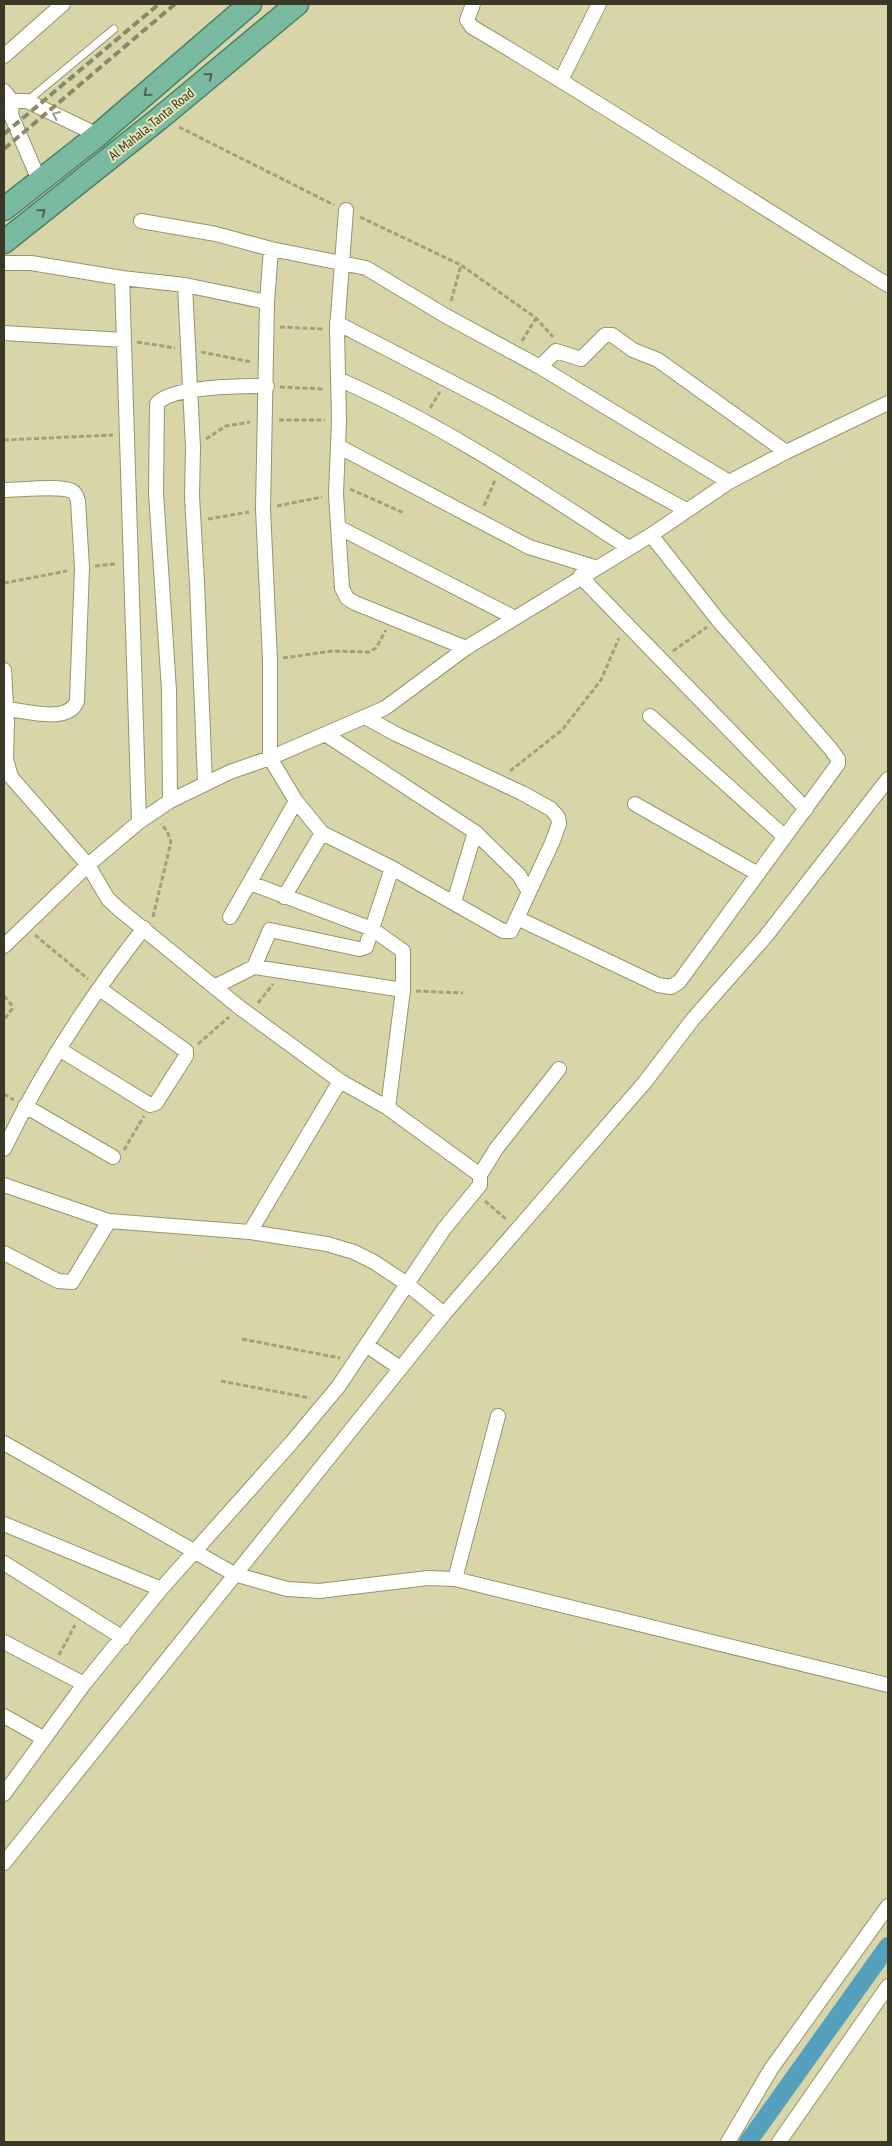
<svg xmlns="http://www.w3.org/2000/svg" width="892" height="2146" viewBox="0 0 892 2146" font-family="'PT Sans Narrow',sans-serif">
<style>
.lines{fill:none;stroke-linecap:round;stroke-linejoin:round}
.canal{stroke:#54a0bd;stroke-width:18}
.service-casing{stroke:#96956a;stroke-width:9}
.minor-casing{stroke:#96956a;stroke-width:16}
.trunk-casing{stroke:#4d8166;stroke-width:25}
.path{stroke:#a1a07c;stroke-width:3;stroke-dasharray:5 2.5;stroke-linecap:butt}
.service{stroke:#fff;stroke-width:7}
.minor{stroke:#fff;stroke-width:14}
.trunk{stroke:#7abaa0;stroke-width:22}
.rail{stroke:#898868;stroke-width:4;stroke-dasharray:8 4;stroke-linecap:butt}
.oneway{stroke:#506651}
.oneway2{stroke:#9c9c92}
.labels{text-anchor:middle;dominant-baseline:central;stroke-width:4;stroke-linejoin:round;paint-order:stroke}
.street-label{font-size:14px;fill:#393826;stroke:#e5e4b6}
</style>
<rect width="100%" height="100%" fill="#d8d6a9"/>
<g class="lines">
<!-- canal -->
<path class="canal" d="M748,2142L888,1946"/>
<defs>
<path id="service" d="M26,102L114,29"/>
<path id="minor" d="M473,4L467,20L472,27C613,110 749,200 888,285
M4,56L63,4
M561,80L599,4
M4,91L12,101L11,115L39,180
M12,101H27L98,135
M346,210L337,330L339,420L336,494L342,588L347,598L355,603L466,648
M141,221L216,234L271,249L366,268L446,316L540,367L729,482
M271,249L267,302L263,509L270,660V758L296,801L322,833L392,868L503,931H511L517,918L658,985L671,987L679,982L838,764V759L830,748L718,620L651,535
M4,263H31L122,278L185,285L267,302
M122,278L139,822
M185,285L193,448L192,496L197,583L205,783
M337,323L488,401L686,510
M4,333L124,340
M338,379C442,424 535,487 629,548
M338,446L529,547L594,567
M786,452L888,403
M4,490C19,490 60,485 72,491C76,493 77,498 78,501L82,568L77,701C69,724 26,711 7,709
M338,527L515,618
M580,576L806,809
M4,670L7,723L6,759L11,777L88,865L108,899L120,910L239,1007L340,1081L388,1108L480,1175
M650,716L785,837
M365,717L396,734L522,793L551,809L558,817L559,824L552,843L517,918
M325,734L475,832L454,902
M170,801L169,690L156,493L157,404C169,386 245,386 267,386
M635,804L758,874
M475,832L519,875L529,892
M250,883L372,929L403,951V990L388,1108
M284,897L322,833
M230,917L296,801
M4,946L88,865L139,822L170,801L230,772L270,758L385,708L466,648L651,535L729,482L786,452L658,360L633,350L612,335H605L581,359L556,351L540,367
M254,967L270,930L359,949L366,947L392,868
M214,987L254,967L403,990
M59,1049L150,1105L156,1103L186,1056V1051L100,989
M25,1106L113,1157
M4,1149C42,1070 90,997 144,928
M4,1185L109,1221L250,1232L327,1244L354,1252L374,1262L407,1284L444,1314
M250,1232L340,1081
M4,1253L58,1281L72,1282L109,1221
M366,1345L400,1368
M4,1443L234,1574L287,1589L319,1591L428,1578L455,1579L888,1685
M4,1524L161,1589
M4,1563L123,1638
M455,1579L498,1416
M4,1642L84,1684
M4,1716L43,1738
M4,1794L84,1684L161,1589L292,1442L338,1387L444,1229L480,1185V1175L496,1149L559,1069
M4,1863L444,1314L645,1082L693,1019L766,936L888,779
M728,2142L771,2069L888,1906
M779,2142L888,1986"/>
<path id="trunk" d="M4,209L98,135L250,4
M4,242L160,118L297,4"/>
</defs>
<!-- service casing -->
<use href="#service" class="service-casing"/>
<!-- minor casing -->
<use href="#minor" class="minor-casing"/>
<!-- trunk casing -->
<use href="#trunk" class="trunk-casing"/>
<!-- path -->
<path class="path" d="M179,127L334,205
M360,217L461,265L536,318L553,337
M451,301L461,265
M280,327L324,329
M522,341L536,318
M137,342L175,348
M201,352L252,362
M280,387L324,389
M430,408L440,392
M279,420H325
M206,439L226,426L250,422
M4,440L113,435
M350,489L404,513
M277,506L322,497
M484,506L495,480
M208,519L249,512
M95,566L116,564
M4,583L67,571
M673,651L707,627
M283,658L332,651L369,652L376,648L386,630
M510,771L562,730L601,680L619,638
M153,917L171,842L167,831L161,824
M35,935L88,979
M416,991L463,993
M4,996L11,1004L12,1009L4,1020
M258,1003L273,984
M198,1044L229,1017
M4,1094L14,1100
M124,1150L144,1116
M485,1201L507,1220
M242,1339L340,1358
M221,1381L310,1398
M59,1655L75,1625"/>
<!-- service -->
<use href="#service" class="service"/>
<!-- minor -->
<use href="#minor" class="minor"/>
<!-- trunk -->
<use href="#trunk" class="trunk"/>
<!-- rail -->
<path class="rail" d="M4,134L159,4
M4,149L175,4"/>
</g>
<!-- one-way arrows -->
<defs><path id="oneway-chevron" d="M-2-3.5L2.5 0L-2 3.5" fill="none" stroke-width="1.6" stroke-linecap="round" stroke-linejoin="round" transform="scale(1.25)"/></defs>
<g class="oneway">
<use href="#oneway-chevron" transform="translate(209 76) rotate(-40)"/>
<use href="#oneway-chevron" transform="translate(147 93) rotate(139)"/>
<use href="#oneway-chevron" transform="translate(42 212) rotate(-39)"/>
</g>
<use class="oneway2" href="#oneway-chevron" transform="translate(56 115) rotate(-155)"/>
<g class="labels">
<!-- street labels -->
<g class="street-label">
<text transform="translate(151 124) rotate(-39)">Al Mahala, Tanta Road</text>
</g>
</g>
<!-- border -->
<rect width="892" height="2146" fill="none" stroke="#393826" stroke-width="10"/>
</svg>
